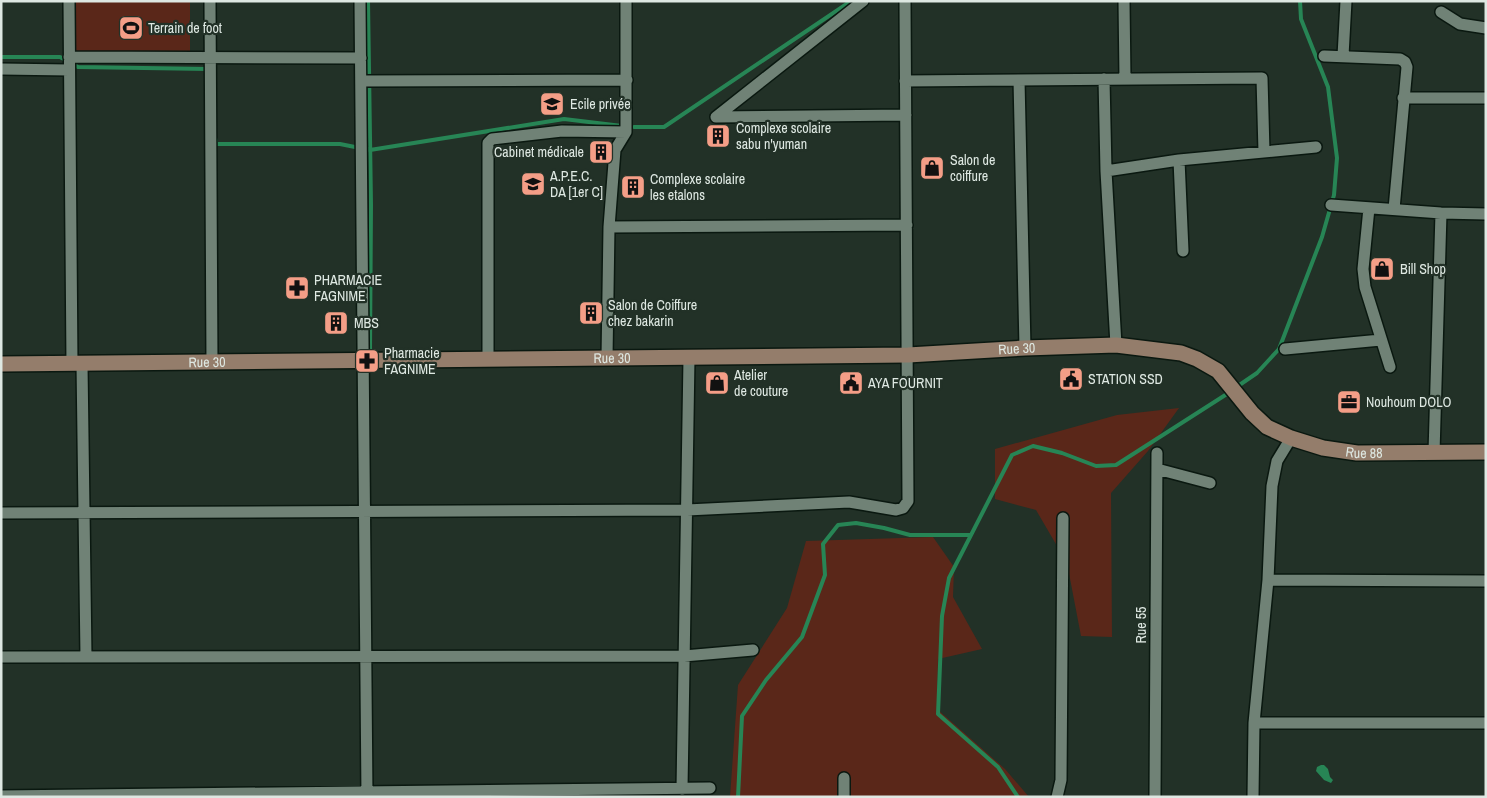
<svg xmlns="http://www.w3.org/2000/svg" width="1487" height="798" viewBox="0 0 1487 798" font-family="'Archivo Narrow',sans-serif">
<style>
.green{fill:#5a2719}
.water{fill:#278555}
.lines{fill:none;stroke-linecap:round;stroke-linejoin:round}
.stream{stroke:#278555;stroke-width:4}
.minor-casing{stroke:#0a1810;stroke-width:14}
.secondary-casing{stroke:#0a1810;stroke-width:18}
.minor{stroke:#708276;stroke-width:11}
.secondary{stroke:#947d6b;stroke-width:15}
.labels{text-anchor:middle;dominant-baseline:central;stroke-width:4.5;stroke-linejoin:round;paint-order:stroke}
.poi-label{font-size:14px;fill:#dee8e2;stroke:#223127;text-anchor:start}
.street-label{font-size:14px;fill:#dee8e2;stroke:#223127}
</style>
<rect width="100%" height="100%" fill="#223127"/>
<!-- green -->
<path class="green" d="M71,1H190V54H71Z
M1179,408L1148,451L1111,493L1112,637L1081,636L1067,563L1036,510L995,499V449L1117,415Z
M933,537L954,567L953,597L982,649L938,659L937,709L1005,769L1029,797H730L738,685L787,608L806,541Z"/>
<!-- water -->
<path class="water" d="M1321,765H1324L1328,769L1330,777L1333,780L1331,783L1324,780L1316,771L1317,767Z"/>
<g class="lines">
<!-- stream -->
<path class="stream" d="M368,1L371,205L370,352
M1,57H60L78,67L209,69
M634,127H664L851,1
M216,140V144H340L370,150L564,119L622,126
M1235,388L1257,373L1279,349L1322,237L1334,195L1337,158L1328,87L1301,19L1300,1
M738,797L742,716L766,680L802,637L825,575L823,544L838,525L856,523L884,528L910,535H971
M1018,797L998,767L938,714L942,616L949,578L1012,455L1033,446L1062,453L1096,466L1116,465L1230,392"/>
<defs>
<path id="minor" d="M69,1L72,364
M210,1L212,362
M360,1L367,797
M1124,1L1125,79
M1441,12L1460,24L1486,28
M1324,56L1400,59L1405,62L1407,67L1394,209
M1343,56L1346,1
M69,57L361,58
M1,69L69,70
M1104,79L1106,171L1116,345
M1019,80L1025,348
M361,81L627,80
M905,81L1262,78L1264,152
M1403,98H1486
M716,117L906,115
M716,117L863,1
M1179,160L1183,251
M1106,171L1179,160L1316,147
M1331,205L1441,213L1486,214
M1369,208L1363,269L1365,287L1390,367
M609,227L907,225
M1285,349L1381,340
M607,358L609,227L615,150L626,132V1
M488,359V143L492,139L562,131L626,132
M82,364L86,657
M1434,453L1441,213
M1157,469L1210,483
M1,513L687,510L849,502L896,510L903,508L908,501L905,1
M1268,580L1486,581
M1,657L684,656L753,650
M1254,723H1486
M682,789L689,358
M1,796L710,788
M844,797V778
M1057,797L1061,780L1063,518
M1155,797L1157,453
M1253,797L1254,723L1268,580L1272,486L1277,461L1291,438"/>
<g id="secondary">
<path id="s1" d="M1,364L908,355L1025,348L1116,345L1181,353L1197,359L1218,371L1252,413L1267,427L1291,438L1323,448L1357,453L1486,452"/>
</g>
</defs>
<!-- minor casing -->
<use href="#minor" class="minor-casing"/>
<!-- secondary casing -->
<use href="#secondary" class="secondary-casing"/>
<!-- minor -->
<use href="#minor" class="minor"/>
<!-- secondary -->
<use href="#secondary" class="secondary"/>
</g>
<!-- icons -->
<defs>
<symbol id="stadium-square" viewBox="-11 -11 22 22"><rect x="-9" y="-9" width="18" height="18" rx="4" fill="#f49e87" stroke="#223127"/><path d="M0-5a6.5 5 0 1 0 0 10a6.5 5 0 1 0 0-10ZM-3.5-1.8h7v3.6h-7Z" fill="#111"/></symbol>
<symbol id="school-square" viewBox="-11 -11 22 22"><rect x="-9" y="-9" width="18" height="18" rx="4" fill="#f49e87" stroke="#223127"/><path d="M0-5L7-2L0 1L-7-2ZM-4 1L0 2.5L4 1V4Q0 6-4 4Z" fill="#111"/></symbol>
<symbol id="building-square" viewBox="-11 -11 22 22"><rect x="-9" y="-9" width="18" height="18" rx="4" fill="#f49e87" stroke="#223127"/><path d="M-4-6H4V6H1V3H-1V6H-4ZM-2.5-4.3h1.7v1.8h-1.7ZM.8-4.3h1.7v1.8H.8ZM-2.5-1h1.7V.8h-1.7ZM.8-1h1.7V.8H.8Z" fill="#111"/></symbol>
<symbol id="shop-square" viewBox="-11 -11 22 22"><rect x="-9" y="-9" width="18" height="18" rx="4" fill="#f49e87" stroke="#223127"/><path d="M-5-2.5h2.3a2.7 3.5 0 0 1 5.4 0H5L5.5 6h-11ZM-1.5-2.5h3a1.5 2.3 0 0 0-3 0Z" fill="#111"/></symbol>
<symbol id="pharmacy-square" viewBox="-11 -11 22 22"><rect x="-9" y="-9" width="18" height="18" rx="4" fill="#f49e87" stroke="#223127"/><path d="M-2-6h4v4h4v4h-4v4h-4v-4h-4v-4h4Z" fill="#111"/></symbol>
<symbol id="civic-square" viewBox="-11 -11 22 22"><rect x="-9" y="-9" width="18" height="18" rx="4" fill="#f49e87" stroke="#223127"/><path d="M-.6-6.5H3V-4.5H.6V-3L4-1V1h2V6H-6V1h2V-1L-.6-3ZM-1.2 2.5V6h2.4V2.5Z" fill="#111"/></symbol>
<symbol id="office-square" viewBox="-11 -11 22 22"><rect x="-9" y="-9" width="18" height="18" rx="4" fill="#f49e87" stroke="#223127"/><path d="M-6-3h4V-5.5h4V-3h4V5H-6ZM-1-4.5V-3h2v-1.5ZM-6 0V1H6V0Z" fill="#111"/></symbol>
</defs>
<g fill-rule="evenodd">
<use href="#stadium-square" x="117" y="14" width="28" height="28"/>
<use href="#school-square" x="538" y="90" width="28" height="28"/>
<use href="#building-square" x="704" y="122" width="28" height="28"/>
<use href="#building-square" x="587" y="138" width="28" height="28"/>
<use href="#shop-square" x="918" y="154" width="28" height="28"/>
<use href="#school-square" x="519" y="170" width="28" height="28"/>
<use href="#building-square" x="619" y="173" width="28" height="28"/>
<use href="#shop-square" x="1368" y="255" width="28" height="28"/>
<use href="#pharmacy-square" x="283" y="274" width="28" height="28"/>
<use href="#building-square" x="577" y="299" width="28" height="28"/>
<use href="#building-square" x="322" y="309" width="28" height="28"/>
<use href="#pharmacy-square" x="353" y="347" width="28" height="28"/>
<use href="#civic-square" x="1057" y="365" width="28" height="28"/>
<use href="#shop-square" x="703" y="369" width="28" height="28"/>
<use href="#civic-square" x="837" y="369" width="28" height="28"/>
<use href="#office-square" x="1335" y="388" width="28" height="28"/>
</g>
<g class="labels">
<!-- poi labels -->
<g class="poi-label">
<text x="148" y="28">Terrain de foot</text>
<text x="570" y="104">Ecile privée</text>
<text x="736" y="128">Complexe scolaire<tspan x="736" dy="16">sabu n'yuman</tspan></text>
<text x="584" y="152" text-anchor="end">Cabinet médicale</text>
<text x="950" y="160">Salon de<tspan x="950" dy="16">coiffure</tspan></text>
<text x="550" y="176">A.P.E.C.<tspan x="550" dy="16">DA [1er C]</tspan></text>
<text x="650" y="179">Complexe scolaire<tspan x="650" dy="16">les etalons</tspan></text>
<text x="1400" y="269">Bill Shop</text>
<text x="314" y="280">PHARMACIE<tspan x="314" dy="16">FAGNIME</tspan></text>
<text x="608" y="305">Salon de Coiffure<tspan x="608" dy="16">chez bakarin</tspan></text>
<text x="354" y="323">MBS</text>
<text x="384" y="353">Pharmacie<tspan x="384" dy="16">FAGNIME</tspan></text>
<text x="734" y="375">Atelier<tspan x="734" dy="16">de couture</tspan></text>
<text x="1088" y="379">STATION SSD</text>
<text x="868" y="383">AYA FOURNIT</text>
<text x="1366" y="402">Nouhoum DOLO</text>
</g>
<!-- street labels -->
<g class="street-label">
<text stroke="none"><textPath href="#s1" startOffset="1016">Rue 30</textPath></text>
<text stroke="none"><textPath href="#s1" startOffset="611">Rue 30</textPath></text>
<text stroke="none"><textPath href="#s1" startOffset="206">Rue 30</textPath></text>
<text stroke="none"><textPath href="#s1" startOffset="1398">Rue 88</textPath></text>
<text transform="translate(1141 625) rotate(-90)">Rue 55</text>
</g>
</g>
<!-- border -->
<rect width="1487" height="798" fill="none" stroke="#dee8e2" stroke-width="5"/>
</svg>
